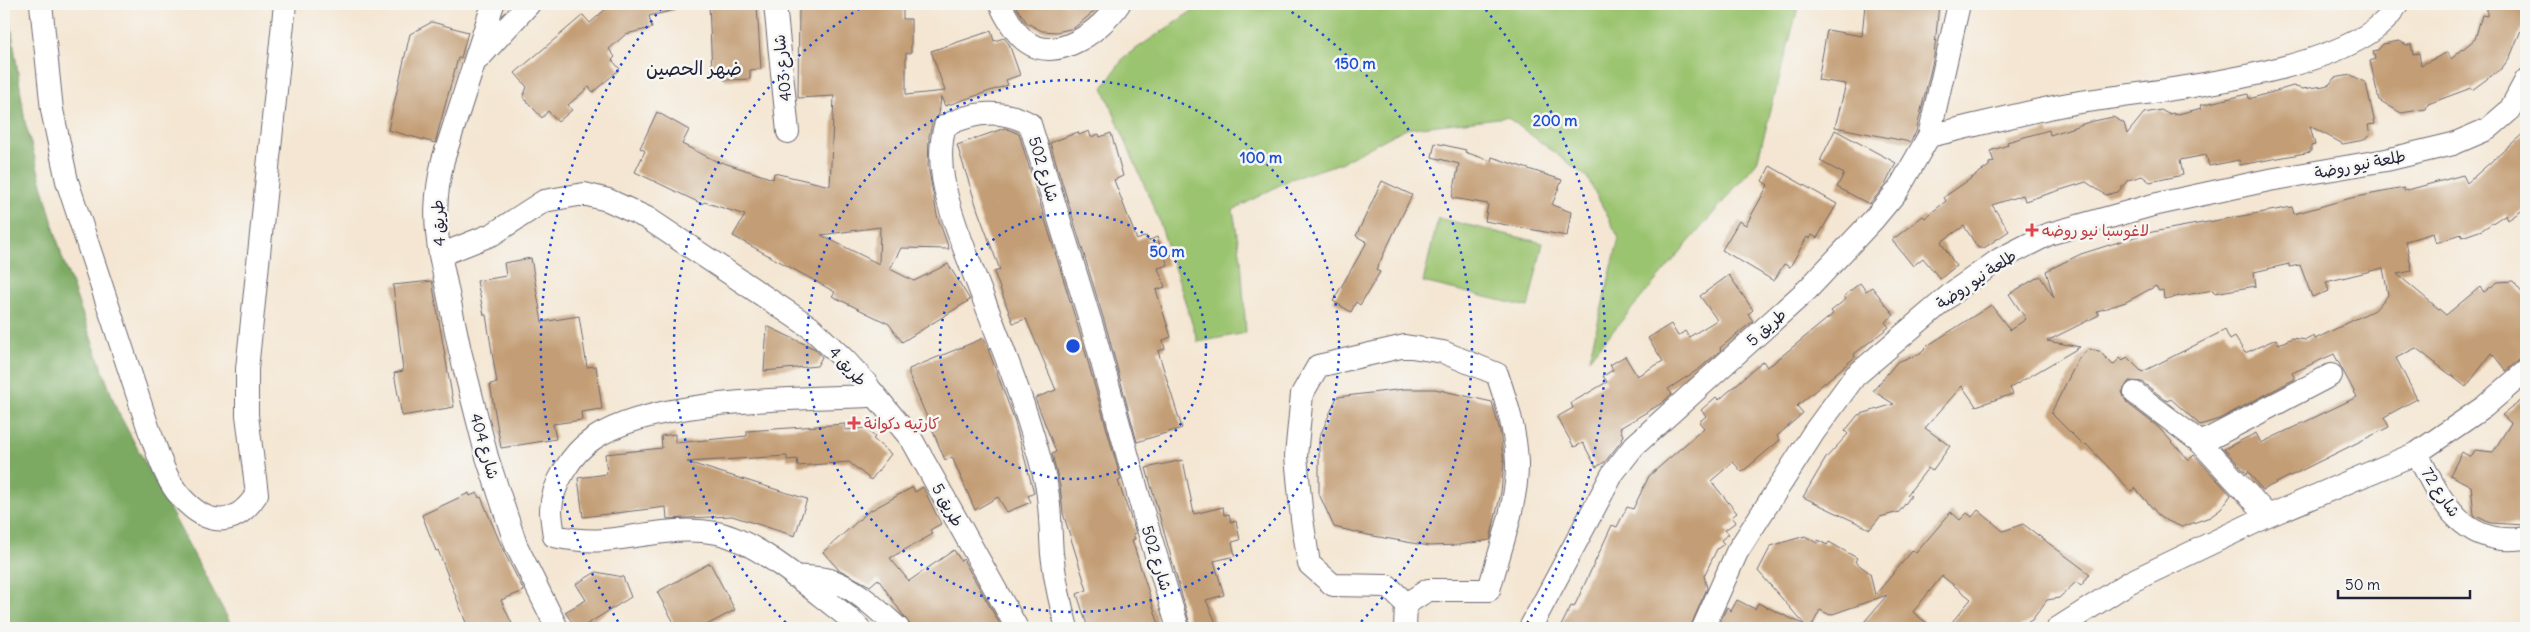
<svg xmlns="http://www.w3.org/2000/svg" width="2530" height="632" viewBox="0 0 2530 632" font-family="Delius,'Playpen Sans Arabic',sans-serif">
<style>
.green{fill:#9bc470;stroke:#5e7356}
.forest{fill:#7caa62;stroke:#4f664e}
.building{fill:#c39d74;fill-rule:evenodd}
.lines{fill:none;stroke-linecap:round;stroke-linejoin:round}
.minor-casing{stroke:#6c6770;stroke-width:24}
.minor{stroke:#fff;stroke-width:22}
.ring{fill:none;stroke:#1d4ed8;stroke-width:2.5;stroke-dasharray:2.5 5}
.health-dot{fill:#e0444e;stroke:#f6f6f2;stroke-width:2}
.labels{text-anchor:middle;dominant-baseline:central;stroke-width:5;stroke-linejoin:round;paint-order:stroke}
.street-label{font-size:16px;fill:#22223b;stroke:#f6f6f2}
.health-label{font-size:16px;fill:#be3a42;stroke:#f6f6f2;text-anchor:start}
.quarter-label{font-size:19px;fill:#22223b;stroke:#f6f6f2}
.centre{fill:#1d4ed8;stroke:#f6f6f2;stroke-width:2.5}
.ring-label{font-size:15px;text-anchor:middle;font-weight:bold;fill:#1d4ed8;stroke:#f6f6f2;stroke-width:5;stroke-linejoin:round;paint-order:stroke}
</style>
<rect width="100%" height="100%" fill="#f6f6f2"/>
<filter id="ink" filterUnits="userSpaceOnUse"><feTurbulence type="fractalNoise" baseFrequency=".02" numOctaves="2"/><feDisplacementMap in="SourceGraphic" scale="10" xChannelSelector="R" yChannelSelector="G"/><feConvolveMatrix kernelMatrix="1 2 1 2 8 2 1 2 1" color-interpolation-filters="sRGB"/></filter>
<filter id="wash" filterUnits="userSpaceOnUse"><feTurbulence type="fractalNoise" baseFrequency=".0096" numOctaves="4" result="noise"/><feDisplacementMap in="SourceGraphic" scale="20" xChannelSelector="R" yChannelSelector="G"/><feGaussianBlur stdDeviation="1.12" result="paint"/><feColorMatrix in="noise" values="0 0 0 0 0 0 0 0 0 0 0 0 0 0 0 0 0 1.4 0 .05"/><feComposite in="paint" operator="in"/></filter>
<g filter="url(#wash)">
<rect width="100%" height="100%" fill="#f4e6d2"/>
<!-- green -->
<path class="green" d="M1209,4H1799L1757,162L1589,359L1619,238L1587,177L1507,117L1404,129L1341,163L1291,179L1233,210L1241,259L1246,333L1198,342L1159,220L1103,88L1124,57L1189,13Z
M1438,218L1543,243L1528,307L1423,282Z"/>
<!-- forest -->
<path class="forest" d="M4,4H6L11,25L25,122L62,257L117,410L233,628H4Z"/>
<g id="blocks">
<!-- building -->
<path class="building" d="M606,4H674L675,10L649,16L652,28L626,34L609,49L615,57L612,60L620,69L593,92L589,87L568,105L572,110L558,122L548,111L542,118L523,97L527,87L515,73L583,15L590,23L607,8Z
M709,4H755L757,6L761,69L750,70V79L724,80V72H712Z
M799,4H903V19H911V53H906V95L945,91L931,51L991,31L994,41L1004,38L1009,44L1020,75L1006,80L1008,85L945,106L941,97L939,114L932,123L929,136L928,166L937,215L949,249L901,248L890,269L914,281L948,264L970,300L902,342L889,324L832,296L835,292L733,236L745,215L704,202L702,204L635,172L645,151L640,148L657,112L689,130L682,144L720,163L721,162L773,179L774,173L830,186L834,96L798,98ZM880,227L879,264L821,235Z
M1014,4H1103L1074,28L1057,32L1042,31L1027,23Z
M1865,4H1939L1934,56L1916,132L1910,142L1835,127L1846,84L1818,80L1827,30L1862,36Z
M2487,4H2523V8H2526V18L2510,57L2502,68L2472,90L2471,88L2428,104L2426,109L2401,113L2379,100L2370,61L2375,59L2373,51L2378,50L2383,44L2399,41L2407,45L2411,44L2413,54L2419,53L2421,65L2448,52L2451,59L2475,39L2482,15L2487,16Z
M432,22L468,32L461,58H458L435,143L388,130L410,34Z
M2351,75L2366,83L2375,124L2368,125L2370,135L2364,140L2343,144L2310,126L2315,145L2311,146V152L2240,165L2239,160L2209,166L2206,155L2180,160L2183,175L2150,182L2142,176L2128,180L2118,192L2106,195L2086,182L2025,201L2023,195L1992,205L2009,231L1984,248H1978L1964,226L1941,242L1956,266L1940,279L1923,258L1913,266L1892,240L1923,216L1925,218L1946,201L1944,197L1989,166V163L1994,162L1990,151L2008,145L2007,142L2049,130L2050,135L2089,122L2113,117L2124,123L2127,134L2144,113L2161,110L2168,114L2174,113V115L2202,108L2201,105L2248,94L2249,99L2293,86L2302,89L2324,86L2330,84L2334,78Z
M1005,128L1019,134L1081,337L1121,480L1118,481L1136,533L1133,534L1135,539L1132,540L1160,628H1088L1077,594L1087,590L1063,513L1060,486L1052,454L1056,452L1035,398L1056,390L1026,319L1013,323L994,272L1000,270L978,211L957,145Z
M1835,130L1896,163L1884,187L1869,204L1837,187L1844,174L1820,161Z
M1089,131L1091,137L1099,134L1100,137L1111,133L1123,176L1114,180L1137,240L1146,236L1148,241L1157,237L1168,265L1158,268L1165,287L1156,290L1171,337L1163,340L1165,349L1158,351L1182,428L1137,442L1107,330L1050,143L1078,132L1079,135Z
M2526,131V208L2508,220L2506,214L2482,230L2462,237L2461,234L2436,243L2433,233L2406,241L2412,271L2397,274L2446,315L2480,287L2484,292L2498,282L2513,281L2526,298V358L2518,361L2506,371L2492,353L2466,387L2416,348L2396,358L2417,399L2384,417L2389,427L2262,490L2248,471L2247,474L2224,449L2256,433L2261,443L2357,397L2334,354L2292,373L2295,379L2219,419L2200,425L2171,399L2167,401L2142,382L2129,381L2122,392L2127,403L2158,427L2189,460L2194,455L2231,495L2221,509L2210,517L2182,527L2161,518L2135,488L2131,491L2086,444L2084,446L2051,413L2079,358L2089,349L2099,351L2113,365L2120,358L2123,361L2127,357L2142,372L2225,330L2230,340L2235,337L2245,353L2276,339L2279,344L2292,338L2306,340L2314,336L2315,339L2376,309L2388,295L2383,268L2326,282L2329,291L2312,297L2300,265L2289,267V264L2254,272L2256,286L2214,293L2213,290L2164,299L2163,290L2159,291L2156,286L2126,302L2097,311L2099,315L2047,341L2080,347L2010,388L2013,394L1976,406L1962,386L1925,428L1950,446L1932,471L1928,468L1907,495L1911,496L1899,512L1880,517L1870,529L1803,497L1826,458L1848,434L1845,431L1858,415L1894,404L1873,391L1897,362L1919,354L1927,346L1991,305L2010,330L2026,319L2009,294L2040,276L2054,298L2046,271L2081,254L2147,233L2292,207L2294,214L2351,198L2404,188V191L2463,175L2467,183Z
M1435,143L1466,150L1465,152L1491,161L1492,157L1562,180L1552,205L1571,212L1567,236L1485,221L1488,204L1452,198L1459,164L1432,157Z
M1770,166L1837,204L1817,238L1812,235L1810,239L1807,237L1790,267L1784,264L1774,281L1722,250L1739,221L1746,225L1768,185L1762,181Z
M1382,181L1412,195L1376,270L1380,272L1360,305L1356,302L1351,312L1333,301L1367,242L1356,236Z
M531,258L542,322L579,316L587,367L596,366L602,409L581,412L582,420L553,424L556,439L501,448L490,384L497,383L486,315H484L477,281L506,276L504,263Z
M1729,275L1753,310L1748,314L1753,321L1720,348L1721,350L1699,369L1668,389L1672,394L1662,403L1620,428L1623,436L1621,438L1622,440L1605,462L1596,467L1583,443L1574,447L1557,417L1573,408L1571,403L1607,382L1603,376L1613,370L1610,365L1625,356L1637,376L1663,361L1648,338L1671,324L1678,336L1685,331L1689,337L1717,320L1700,296Z
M432,281L454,407L402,416L394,373L403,371L393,285Z
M1860,283L1866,291L1872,287L1894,315L1885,322L1889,327L1854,354L1855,357L1797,406L1803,413L1777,436L1780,440L1742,472L1733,462L1711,481L1737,513L1732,517L1736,522L1725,530L1729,534L1721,540L1724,544L1717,549L1704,576L1707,588L1690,628H1560L1571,606L1574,607L1612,525L1617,527L1627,507L1633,509L1649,476L1704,428L1699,422L1706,416L1701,410L1716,397L1719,400L1763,361L1767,367L1772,364L1833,314L1831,311L1846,299L1844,296Z
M767,326L815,349L822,357L817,366L764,371Z
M984,338L1014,419L1034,493L1028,496L1031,502L1007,512L998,497L975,510L952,457L945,460L909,375V369Z
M1404,389H1435L1492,402L1500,431L1504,463L1501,492L1490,540L1459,545L1429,546L1368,535L1334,527L1319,494V438L1337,397Z
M2526,397V525L2490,523L2474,515L2471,486L2450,475L2462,452L2471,457L2475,450L2493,452L2511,423L2502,415Z
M845,424V430L865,428L875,437L873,439L891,454L871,480L849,462L798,466L797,459L787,460V456L687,462L807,499L795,536L732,516L667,519L666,507L583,517L578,478L607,474L605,454L662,448L661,436L675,434V443L747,436V431Z
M1183,460L1194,514L1223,507L1224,515L1229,514L1231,522L1236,521L1240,540L1232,542L1235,556L1214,561L1224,595L1206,600L1216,623L1204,628H1191L1146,468Z
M913,487L915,492L923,487L941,524L930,530L933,534L890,558L909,581L954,550L961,561L963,559L1002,628H912L878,579L870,586L838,569L823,552L868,512Z
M469,493L470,496L477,493L479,498L481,497L504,552L524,591L501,600L514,628H468L438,550L436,551L422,515Z
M1978,510L2003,531L2023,524L2090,574L2081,586L2076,582L2059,598L2047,600L2032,620L2017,628H1947L1971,599L1942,576L1913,612L1933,628H1859L1887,595L1830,615L1820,610L1811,628H1717L1727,607L1731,611L1737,600L1755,609L1758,603L1805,625L1758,571L1771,546L1805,536L1817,543L1818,540L1827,545L1829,542L1857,558L1855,562L1870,573L1875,595L1913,550L1916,553L1951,512L1960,520L1967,513L1972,517Z
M710,563L735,610L701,628H677L657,592Z
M596,572L623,577L631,597L581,628H576L565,612L586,600L576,584Z"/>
</g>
</g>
<g filter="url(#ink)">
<use href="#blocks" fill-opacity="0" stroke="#6c6770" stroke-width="1"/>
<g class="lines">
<defs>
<path id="minor" d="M41,4L52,110L67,181L149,430C158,452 165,480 181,497C208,527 235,528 257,494L247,415V369L285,4
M493,4L443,160C435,195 434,220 440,255L493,234L544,201L584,194L608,200L647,218L810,327L845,360L867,384L871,392L869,396C795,399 653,398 593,439C572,453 552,484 551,510C551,518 553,528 554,536C600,546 620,537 664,532C681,530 700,530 717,533C760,542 813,591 848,617L859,628
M775,4L788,132
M1000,4C1005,15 1016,35 1027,42C1058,64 1102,29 1119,4
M479,58L529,4
M1929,136C1977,125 2025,112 2074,103C2147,91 2364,74 2397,4
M440,255L460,351L487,457L516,545L557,628
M869,388L912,440L1017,628
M2135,393L2201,443L2268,516
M2201,443L2331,375
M2417,453C2441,502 2463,548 2526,538
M794,576C806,577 819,577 830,580C855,587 879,611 898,628
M1067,628C1060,604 1055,579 1052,554C1050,529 1051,504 1045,479C1024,393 987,312 957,229C946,198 935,160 945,126C972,112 1002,108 1030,124L1094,333L1145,519L1178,628
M1405,628L1406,604L1388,586L1333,585L1309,564L1302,519L1296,456L1302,394L1318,366L1405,346L1443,352L1497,374C1507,403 1516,432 1517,463C1518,502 1499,552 1489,590H1428L1406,604
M1530,628L1613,473L1634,446L1808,289L1873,220L1898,190L1929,136L1959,4
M1703,628L1737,552L1814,432L1855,376L1956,290L2000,259L2049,234L2153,205L2269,180L2386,160L2453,144L2488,129L2510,110L2526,80
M2058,628L2130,582L2268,516L2417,453L2484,407L2526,371"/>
</defs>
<!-- minor casing -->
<use href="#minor" class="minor-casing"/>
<!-- minor -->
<use href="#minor" class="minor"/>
</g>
</g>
<!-- distance rings -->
<g class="ring">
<circle cx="1073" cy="346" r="133"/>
<circle cx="1073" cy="346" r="266"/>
<path d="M791 628A399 399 0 0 1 867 4M1279 4A399 399 0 0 1 1355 628"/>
<path d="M622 628A532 532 0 0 1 665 4M1481 4A532 532 0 0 1 1524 628"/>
</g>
<!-- markers -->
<g class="health-dot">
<path d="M2029.5 222.5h5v5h5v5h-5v5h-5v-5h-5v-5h5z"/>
<path d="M851.5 415.5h5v5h5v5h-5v5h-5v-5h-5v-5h5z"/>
</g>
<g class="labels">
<!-- street labels -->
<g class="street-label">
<text transform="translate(782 68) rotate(-96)">شارع 403</text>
<text transform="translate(2360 164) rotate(-11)">طلعة نيو روضة</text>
<text transform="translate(1044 169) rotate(73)">شارع 502</text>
<text transform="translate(438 223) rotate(-93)">طريق 4</text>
<text transform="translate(1976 279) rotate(-34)">طلعة نيو روضة</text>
<text transform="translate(1766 327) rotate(-42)">طريق 5</text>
<text transform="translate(848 366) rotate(47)">طريق 4</text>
<text transform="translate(485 446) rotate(74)">شارع 404</text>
<text transform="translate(2441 492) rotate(56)">شارع 72</text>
<text transform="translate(948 505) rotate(61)">طريق 5</text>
<text transform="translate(1157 558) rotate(73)">شارع 502</text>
</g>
<!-- health labels -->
<g class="health-label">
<text x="2042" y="230">لاغوسبا نيو روضه</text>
<text x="864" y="423">كارتيه دكوانة</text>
</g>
<!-- quarter labels -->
<g class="quarter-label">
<text x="694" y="68">ضهر الحصين</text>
</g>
</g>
<circle cx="1073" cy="346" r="8" class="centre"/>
<g class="ring-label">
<text x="1355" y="69">150 m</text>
<text x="1555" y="126">200 m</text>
<text x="1261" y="163">100 m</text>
<text x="1167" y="257">50 m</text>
</g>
<!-- margin -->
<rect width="2530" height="632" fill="none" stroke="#f6f6f2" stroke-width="20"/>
<!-- scale -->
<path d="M2338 590v8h132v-8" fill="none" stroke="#22223b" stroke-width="2.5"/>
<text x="2345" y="590" font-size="15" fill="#22223b" stroke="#f6f6f2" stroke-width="4" paint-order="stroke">50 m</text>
</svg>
